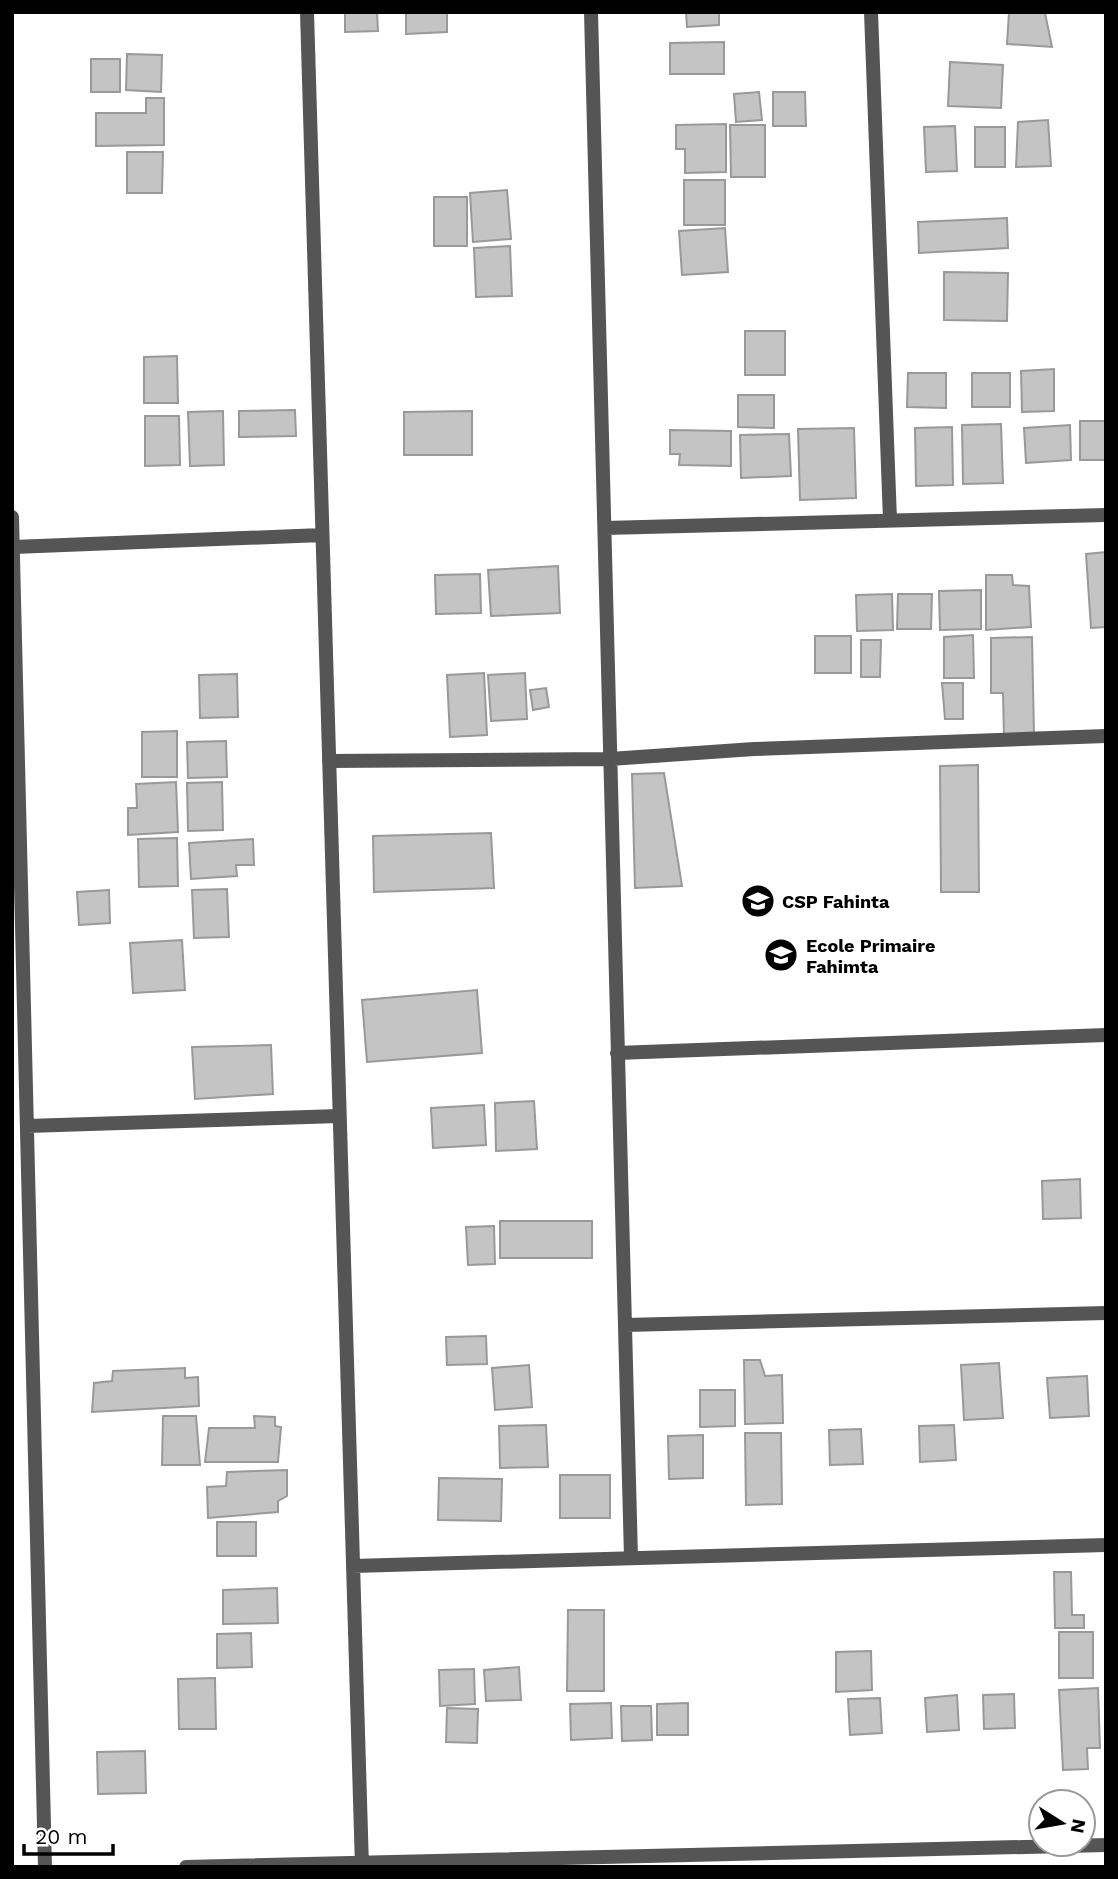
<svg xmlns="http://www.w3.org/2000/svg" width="1118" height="1879" viewBox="0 0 1118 1879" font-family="'Work Sans',sans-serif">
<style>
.building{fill:#c4c4c4;stroke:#999;stroke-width:2}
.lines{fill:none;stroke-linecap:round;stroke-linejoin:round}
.street{stroke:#555;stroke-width:14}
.labels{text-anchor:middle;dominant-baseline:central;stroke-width:5;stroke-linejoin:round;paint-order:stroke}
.poi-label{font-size:18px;font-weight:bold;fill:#000;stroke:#fff;text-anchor:start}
</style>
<rect width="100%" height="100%" fill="#fff"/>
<!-- building -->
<path class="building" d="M345,12H377L378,31L345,32Z
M406,12H447V32L406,34Z
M686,12H719V25L687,27Z
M1009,12L1045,13L1052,47L1007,44Z
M724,42V74H670V43Z
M127,54L162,55L161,92L126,90Z
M91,59H120V92H91Z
M950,62L1003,65L1001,108L948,106Z
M759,92L762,120L736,122L734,94Z
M773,92H805L806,126H773Z
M146,98H164V145L96,146V113H146Z
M1048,120L1051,166L1016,167L1018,122Z
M726,124V172L685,173V149H676V125Z
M730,125H765V177H731Z
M955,126L957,171L926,172L924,127Z
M975,127H1005V167H975Z
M127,152H163L162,193H127Z
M684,180H725V225H684Z
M507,190L511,239L473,242L470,193Z
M434,197H467V246H434Z
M1007,218L1008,248L919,253L918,222Z
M725,228L728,272L682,275L679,231Z
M510,246L512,296L476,297L474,248Z
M944,272L1008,273L1007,321L944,320Z
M745,331H785V375H745Z
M177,356L178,403H144V357Z
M1054,369V411L1022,412L1021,371Z
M908,373H946V408L907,407Z
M972,373H1010V407H972Z
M738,395H774V428L738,427Z
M295,410L296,436L239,437V411Z
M223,411L224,465L190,466L188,412Z
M472,411V455H404V412Z
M145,416H179L180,465L145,466Z
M1080,421H1106V460H1080Z
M1001,424L1003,483L963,484L962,425Z
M1070,425L1071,460L1026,463L1024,428Z
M952,427L953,485L916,486L915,428Z
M854,428L856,498L800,500L798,429Z
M670,430L731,431V466L679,465L680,454H670Z
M789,434L791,476L741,478L740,435Z
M1106,552V627L1091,628L1086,554Z
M558,566L560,613L491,616L488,570Z
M480,574L481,613L436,614L435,575Z
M986,575H1012L1013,585L1029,586L1031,627L986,630Z
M981,590V629L940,630L939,591Z
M892,594L893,630L857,631L856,595Z
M898,594H932L931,629H897Z
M973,635L974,678H944V637Z
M815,636H851V673H815Z
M1032,637L1034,735L1004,736L1003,693H991V638Z
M861,640H881L880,677H861Z
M484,673L487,735L450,737L447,675Z
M525,673L527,719L491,721L488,675Z
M237,674L238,717L200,718L199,675Z
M942,683H963V719H945Z
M546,688L549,707L533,710L530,690Z
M177,731V777H142V732Z
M226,741L227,777L188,778L187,742Z
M978,765L979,892H941L940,766Z
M664,773L682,886L635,888L632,774Z
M176,782L178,832L128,835V808H137L136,784Z
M222,782L223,830L188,831L187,783Z
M491,833L494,888L374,892L373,836Z
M177,838L178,886L139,887L138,839Z
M253,839L254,865H236L237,876L191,879L189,843Z
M227,889L229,937L194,938L192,890Z
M109,890L110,923L79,925L77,892Z
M182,940L185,990L133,993L130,943Z
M477,990L482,1053L367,1062L362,1000Z
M271,1045L273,1094L195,1099L192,1047Z
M534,1101L537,1149L496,1151L495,1103Z
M484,1105L486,1145L433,1148L431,1108Z
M1080,1179L1081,1218L1043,1219L1042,1181Z
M500,1221H592V1258H500Z
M494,1226L495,1264L468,1265L466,1227Z
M486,1336L487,1364L447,1365L446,1337Z
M744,1360H760L765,1376L782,1375L783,1423L745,1424Z
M999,1363L1003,1418L964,1420L961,1365Z
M529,1365L532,1407L495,1410L492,1368Z
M185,1368V1378L198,1377L199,1406L92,1412L94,1383L112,1381L113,1371Z
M1087,1376L1089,1416L1050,1418L1047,1378Z
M700,1390H735V1426L700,1427Z
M163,1416H196L200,1465H162Z
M254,1416L275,1417V1426L281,1427L278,1462H205L209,1428H255Z
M546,1425L548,1467L500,1468L499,1426Z
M954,1425L956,1460L920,1462L919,1426Z
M861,1429L863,1464L830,1465L829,1430Z
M745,1433H781L782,1504L746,1505Z
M703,1435V1478L669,1479L668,1436Z
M287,1470V1496L278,1501V1512L208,1518L207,1487L226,1486L227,1472Z
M560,1475H610V1518H560Z
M439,1478L502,1479L501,1521L438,1520Z
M217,1522H256V1556H217Z
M1054,1572H1071L1072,1615H1084V1628H1055Z
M277,1588L278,1623L223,1624V1590Z
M568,1610H604V1691H567Z
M1059,1632H1093V1678H1059Z
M251,1633L252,1667L217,1668V1634Z
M871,1651L872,1690L836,1692V1652Z
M519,1667L521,1700L486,1701L484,1670Z
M474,1669L475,1704L440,1706L439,1670Z
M215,1678L216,1729H179L178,1679Z
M1098,1688L1100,1748H1087L1088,1769L1063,1770L1059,1690Z
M1014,1694L1015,1728L984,1729L983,1695Z
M957,1695L959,1730L927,1732L925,1698Z
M880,1698L882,1733L850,1735L848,1699Z
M611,1703L612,1738L571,1740L570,1704Z
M688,1703V1735H657V1704Z
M621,1706H651L652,1740L622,1741Z
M447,1708L478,1709L477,1743L446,1742Z
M145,1751L146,1793L98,1794L97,1752Z"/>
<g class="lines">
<!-- street -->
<path class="street" d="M307,12L362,1867
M591,12L631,1558
M871,12L890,520
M12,517L45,1867
M605,528L1106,515
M13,547L322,535
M329,761L610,759L754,749L1106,736
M617,1053L1106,1035
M27,1126L339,1116
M625,1325L1106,1313
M353,1566L1106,1545
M186,1867L1106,1845"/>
</g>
<!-- icons -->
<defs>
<symbol id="school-disc" viewBox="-11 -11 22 22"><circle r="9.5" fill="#000" stroke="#fff"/><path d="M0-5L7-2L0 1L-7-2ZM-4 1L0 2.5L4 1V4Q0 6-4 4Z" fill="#fff"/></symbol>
</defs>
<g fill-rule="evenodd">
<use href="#school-disc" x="739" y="882" width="38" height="38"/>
<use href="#school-disc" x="762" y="936" width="38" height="38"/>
</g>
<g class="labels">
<!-- poi labels -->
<g class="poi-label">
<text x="782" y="901">CSP Fahinta</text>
<text x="806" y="945">Ecole Primaire<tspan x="806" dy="21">Fahimta</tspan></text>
</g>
</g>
<!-- border -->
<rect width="1118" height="1879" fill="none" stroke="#000000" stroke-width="28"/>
<!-- north arrow -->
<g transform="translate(1062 1823) rotate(101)"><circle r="33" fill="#ffffff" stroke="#999999" stroke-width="2"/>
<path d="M0-5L12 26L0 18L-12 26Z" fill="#000000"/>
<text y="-10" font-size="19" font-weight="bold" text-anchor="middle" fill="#000000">N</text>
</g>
<!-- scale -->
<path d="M24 1844v10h89v-10" fill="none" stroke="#000000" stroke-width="3.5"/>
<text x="35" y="1844" font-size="21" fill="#000000" stroke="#ffffff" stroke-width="5" paint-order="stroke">20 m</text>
</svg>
